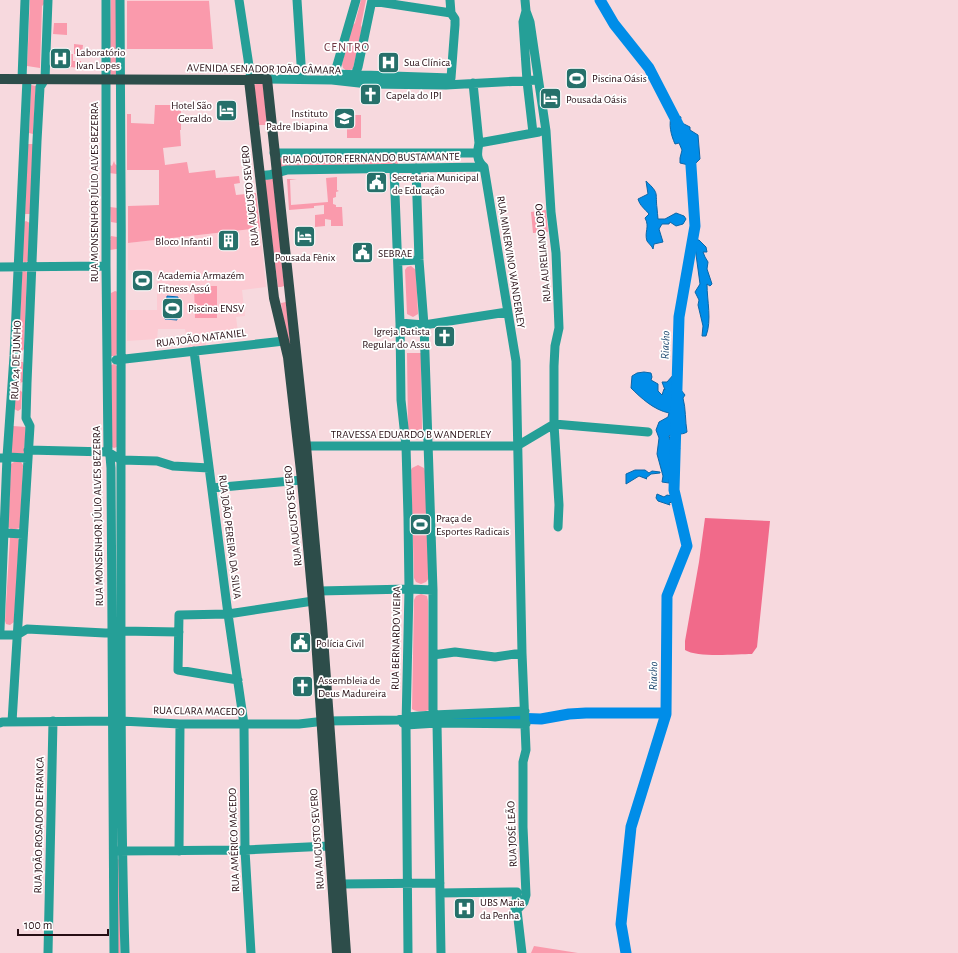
<svg xmlns="http://www.w3.org/2000/svg" width="958" height="953" viewBox="0 0 958 953" font-family="'Alegreya Sans',sans-serif">
<style>
.built{fill:#fccbd3}
.green{fill:#fa9aac}
.forest{fill:#f16a8a}
.water{fill:#008de8;stroke:#0c67a8}
.lines{fill:none;stroke-linecap:round;stroke-linejoin:round}
.river{stroke:#008de8;stroke-width:11}
.minor{stroke:#259f97;stroke-width:9}
.major{stroke:#2d4d4a;stroke-width:10}
.labels{text-anchor:middle;dominant-baseline:central;stroke-width:3.5;stroke-linejoin:round;paint-order:stroke}
.poi-label{font-size:11px;fill:#270e14;stroke:#fff;text-anchor:start}
.street-label{font-size:11px;fill:#270e14;stroke:#fff}
.neighbourhood-label{font-size:12px;letter-spacing:1px;fill:#713743;stroke:#fff}
.water-label{font-size:12px;font-style:italic;fill:#234d73;stroke:#fff}
</style>
<rect width="100%" height="100%" fill="#f7d9de"/>
<!-- built -->
<path class="built" d="M127,0H209V1H127Z
M260,228L266,287L242,290L245,316L236,317L238,332L205,336L206,346L188,348L185,329H158L157,339L127,341V310H157V271L128,270V243Z
M456,901H460V903H470V901H474V914H470V912H461V914H456Z"/>
<!-- green -->
<path class="green" d="M30,0H45V3L42,6L40,68L27,66Z
M111,0H117L116,74L112,75L109,72Z
M361,0H366L361,25L362,28L353,69L347,71L343,68L342,64L352,26L355,23Z
M127,1H209L213,49H127Z
M54,23H67V35L53,34Z
M74,44L83,45L82,54H74Z
M69,54H73V61H81V68L69,67Z
M256,84H263L267,125H259L254,85Z
M31,85L36,86L33,134L29,133Z
M155,105H181V130H180L181,146L163,148L165,165L187,162L189,173L215,170L216,178L239,176L240,183L234,184L236,195L256,193L260,228L128,243V206L159,205V170H127V114H131V123L154,124Z
M347,115H361V138H347Z
M27,144H34L30,214H25Z
M281,157H397L398,164L282,167L280,165V159Z
M114,161L115,164L119,167L117,174L109,173L108,164L112,166Z
M264,177H273L284,286L281,287H278Z
M337,177V190L339,191L336,192V197L333,198V204L336,205V207H342L343,226H331V220L325,219V226L315,227V215L324,214V205L314,206V208L289,210L287,179H297L290,180L291,205L328,202L326,178Z
M110,207L118,208L117,223L111,222Z
M546,210L548,232L533,233L531,212Z
M26,221L30,223L28,261L25,263L22,261L24,222Z
M111,236L117,237V249L110,250L108,239L111,240L110,238Z
M411,266L416,270L418,314L413,317L407,314L405,270L407,267Z
M24,271L27,272L24,349L22,351L19,349L22,272Z
M194,286H217V318H195Z
M115,291L118,292L117,354L115,356H111V293Z
M286,302L303,439L281,303Z
M407,353H421L422,429L421,432L417,435L411,434L408,429Z
M19,362H23L24,365L23,382L19,383L16,381Z
M114,364L117,366V447L114,448L112,447L111,365Z
M19,389L22,392L21,409L18,411L14,409L16,392Z
M13,426L26,427L24,454L11,453Z
M14,462H21L23,465L20,528L12,530L8,527L11,464Z
M418,465L424,468L425,471L429,578L426,582L421,584L416,582L414,578L411,470L412,468Z
M10,537H17L19,540L14,622L10,625L6,624L5,621Z
M421,594L427,596L428,601L429,710C425,712 415,712 412,709L414,600L416,596Z
M117,859L120,860V953H116Z
M534,946L578,953H531Z"/>
<!-- forest -->
<path class="forest" d="M705,518L770,521L757,647L752,654C737,654 697,658 685,650V641L699,562Z"/>
<!-- water -->
<path class="water" d="M571.5 78a5.5 5.5 0 1 1 11 0a5.5 5.5 0 1 1-11 0Z
M672,114L681,117L680,122L690,127V130L698,135L700,159L693,166L680,163V158L682,150L679,143L675,144C671,135 668,124 672,114Z
M646,181C660,194 655,193 657,208C657,212 658,215 658,219H665L676,213L684,216L686,219L683,224L676,226L670,222L669,224H662L659,229L663,242L654,244L653,249C652,246 649,244 647,241C644,232 650,227 645,218L649,214C645,209 640,206 638,199L648,194Z
M696,240H699L706,247L707,252H703L705,257L708,262L707,269L712,284L710,286L707,284C707,301 712,320 706,336H702L703,326L698,305L699,300L695,292L700,284L695,247Z
M167,296L178,297L177,320L165,319Z
M644,372L651,373L652,377L651,380L658,384V391L662,395L664,389L665,390L662,382H667L674,374L676,376C674,381 676,385 674,390H681L685,395L683,398C686,409 685,420 687,432C681,436 674,432 669,436L672,445L678,446L680,449L672,453L673,456L678,457L679,465L670,474L669,483L662,482L663,476L657,454L659,438L656,430L659,422L668,417L669,413C654,410 641,398 631,388L632,376L637,373Z
M635,470H645L649,473L652,471L660,472V473L651,474L646,478L647,479L639,476L626,484V474Z
M657,494L664,497L667,495L672,496L677,494L678,500L669,503L670,505L658,501L656,498Z"/>
<g class="lines">
<!-- river -->
<path class="river" d="M600,0L614,24L649,68L680,128
M445,719L512,718L541,719L569,714L586,713H666
M626,953L621,924L631,827L666,714L667,596L687,546L674,490L679,317L695,226L690,151"/>
<!-- minor -->
<path class="minor" d="M106,0V266L108,452L110,456L111,468L114,953
M120,0C121,153 122,307 121,460C121,624 120,789 125,953
M239,0L251,79
M297,0L302,79
M525,0L526,11L523,22L527,81L533,133
M372,1L451,13
M526,11L530,22L546,131L551,212L556,253L559,328L555,346L554,366V424L559,505L558,527
M334,74L451,78
M354,78L358,67L372,0
M22,79L25,0
M267,79L332,80L368,84L446,85L538,80
M333,79L356,0
M449,83L451,78L455,25V19L451,13L450,0
M473,83L479,143C477,153 476,160 484,167L516,361L522,653L526,750L523,762V827L526,895L524,902L517,910L522,953
M479,143L539,132
M274,153H477
M394,168L400,323L401,400L406,446L408,517L409,589L406,725L408,953
M416,168L419,260L424,325L433,590V715L437,723L441,953
M260,175C270,177 277,172 287,170L484,167
M398,261L419,260
M0,267L106,266
M400,323L424,325L507,312
M194,351L228,614L244,724L245,850L251,953
M116,360L284,341
M554,424L648,432
M299,446H517
M517,446L554,424
M28,450L108,452L121,460L157,461L173,466L209,468
M0,458L7,457L27,458
M212,488L302,480
M4,533L23,534
M319,591L409,589L433,590
M0,630L7,457L14,356L27,79
M0,635H17L27,629L105,633L121,631L179,632
M433,655L455,652L495,657L522,653
M238,680L178,670L179,615L228,614L313,601
M12,722L30,426L26,418L27,383L37,141L40,87L45,79L48,0
M0,723L2,722L121,721L180,724H299L325,721L398,720L407,717L433,715L525,711
M403,723L406,725L437,723L526,724
M117,851L245,850L329,846
M179,851L180,724
M341,884L440,883
M440,893L517,892L515,909L517,910
M48,953L53,721"/>
<!-- major -->
<path class="major" d="M0,79L249,80L251,79H267L306,446L322,624L346,953
M249,80L274,298L288,357L302,480L315,624L337,953"/>
</g>
<!-- icons -->
<defs>
<symbol id="hospital-square" viewBox="-11 -11 22 22"><rect x="-9" y="-9" width="18" height="18" rx="4" fill="#26706a" stroke="#fff"/><path d="M-5-5h3v3.5h4V-5h3V5h-3V1.5h-4V5h-3Z" fill="#fff"/></symbol>
<symbol id="stadium-square" viewBox="-11 -11 22 22"><rect x="-9" y="-9" width="18" height="18" rx="4" fill="#26706a" stroke="#fff"/><path d="M0-5a6.5 5 0 1 0 0 10a6.5 5 0 1 0 0-10ZM-3.5-1.8h7v3.6h-7Z" fill="#fff"/></symbol>
<symbol id="church-square" viewBox="-11 -11 22 22"><rect x="-9" y="-9" width="18" height="18" rx="4" fill="#26706a" stroke="#fff"/><path d="M-1.2-6h2.4v3.5h3.3v2.4h-3.3V6h-2.4V-.1h-3.3v-2.4h3.3Z" fill="#fff"/></symbol>
<symbol id="hotel-square" viewBox="-11 -11 22 22"><rect x="-9" y="-9" width="18" height="18" rx="4" fill="#26706a" stroke="#fff"/><path d="M-6-4.5h1.5V1H6V5H4.5V3h-9V5H-6ZM-4 0a1.8 1.8 0 1 1 3.6 0ZM.5 0V-2.5h3Q6-2.5 6 0Z" fill="#fff"/></symbol>
<symbol id="school-square" viewBox="-11 -11 22 22"><rect x="-9" y="-9" width="18" height="18" rx="4" fill="#26706a" stroke="#fff"/><path d="M0-5L7-2L0 1L-7-2ZM-4 1L0 2.5L4 1V4Q0 6-4 4Z" fill="#fff"/></symbol>
<symbol id="civic-square" viewBox="-11 -11 22 22"><rect x="-9" y="-9" width="18" height="18" rx="4" fill="#26706a" stroke="#fff"/><path d="M-.6-6.5H3V-4.5H.6V-3L4-1V1h2V6H-6V1h2V-1L-.6-3ZM-1.2 2.5V6h2.4V2.5Z" fill="#fff"/></symbol>
<symbol id="building-square" viewBox="-11 -11 22 22"><rect x="-9" y="-9" width="18" height="18" rx="4" fill="#26706a" stroke="#fff"/><path d="M-4-6H4V6H1V3H-1V6H-4ZM-2.5-4.3h1.7v1.8h-1.7ZM.8-4.3h1.7v1.8H.8ZM-2.5-1h1.7V.8h-1.7ZM.8-1h1.7V.8H.8Z" fill="#fff"/></symbol>
</defs>
<g fill-rule="evenodd">
<use href="#hospital-square" x="48" y="46" width="25" height="25"/>
<use href="#hospital-square" x="376" y="50" width="25" height="25"/>
<use href="#stadium-square" x="564" y="66" width="25" height="25"/>
<use href="#church-square" x="358" y="82" width="25" height="25"/>
<use href="#hotel-square" x="538" y="86" width="25" height="25"/>
<use href="#hotel-square" x="214" y="98" width="25" height="25"/>
<use href="#school-square" x="332" y="106" width="25" height="25"/>
<use href="#civic-square" x="364" y="170" width="25" height="25"/>
<use href="#hotel-square" x="292" y="224" width="25" height="25"/>
<use href="#building-square" x="216" y="228" width="25" height="25"/>
<use href="#civic-square" x="350" y="240" width="25" height="25"/>
<use href="#stadium-square" x="130" y="268" width="25" height="25"/>
<use href="#stadium-square" x="160" y="296" width="25" height="25"/>
<use href="#church-square" x="432" y="324" width="25" height="25"/>
<use href="#stadium-square" x="408" y="512" width="25" height="25"/>
<use href="#civic-square" x="288" y="630" width="25" height="25"/>
<use href="#church-square" x="290" y="674" width="25" height="25"/>
<use href="#hospital-square" x="452" y="896" width="25" height="25"/>
</g>
<g class="labels">
<!-- poi labels -->
<g class="poi-label">
<text x="76" y="52">Laboratório<tspan x="76" dy="13">Ivan Lopes</tspan></text>
<text x="404" y="62">Sua Clínica</text>
<text x="592" y="78">Piscina Oásis</text>
<text x="386" y="95">Capela do IPI</text>
<text x="566" y="99">Pousada Oásis</text>
<text x="212" y="105" text-anchor="end">Hotel São<tspan x="212" dy="13">Geraldo</tspan></text>
<text x="328" y="113" text-anchor="end">Instituto<tspan x="328" dy="13">Padre Ibiapina</tspan></text>
<text x="392" y="177">Secretaria Municipal<tspan x="392" dy="13">de Educação</tspan></text>
<text x="212" y="241" text-anchor="end">Bloco Infantil</text>
<text x="378" y="253">SEBRAE</text>
<text x="305" y="257" text-anchor="middle">Pousada Fênix</text>
<text x="158" y="275">Academia Armazém<tspan x="158" dy="13">Fitness Assú</tspan></text>
<text x="188" y="308">Piscina ENSV</text>
<text x="430" y="331" text-anchor="end">Igreja Batista<tspan x="430" dy="13">Regular do Assu</tspan></text>
<text x="436" y="518">Praça de<tspan x="436" dy="13">Esportes Radicais</tspan></text>
<text x="316" y="643">Polícia Civil</text>
<text x="318" y="680">Assembleia de<tspan x="318" dy="13">Deus Madureira</tspan></text>
<text x="480" y="902">UBS Maria<tspan x="480" dy="13">da Penha</tspan></text>
</g>
<!-- street labels -->
<g class="street-label">
<text transform="translate(264 69) rotate(1)">AVENIDA SENADOR JOÃO CÂMARA</text>
<text transform="translate(371 158) rotate(-1)">RUA DOUTOR FERNANDO BUSTAMANTE</text>
<text transform="translate(94 192) rotate(-90)">RUA MONSENHOR JÚLIO ALVES BEZERRA</text>
<text transform="translate(250 196) rotate(-96)">RUA AUGUSTO SEVERO</text>
<text transform="translate(543 253) rotate(-95)">RUA AURELIANO LOPO</text>
<text transform="translate(511 262) rotate(81)">RUA MINERVINO WANDERLEY</text>
<text transform="translate(201 338) rotate(-7)">RUA JOÃO NATANIEL</text>
<text transform="translate(16 360) rotate(-88)">RUA 24 DE JUNHO</text>
<text x="411" y="434">TRAVESSA EDUARDO B WANDERLEY</text>
<text transform="translate(98 516) rotate(-91)">RUA MONSENHOR JÚLIO ALVES BEZERRA</text>
<text transform="translate(293 516) rotate(-96)">RUA AUGUSTO SEVERO</text>
<text transform="translate(230 537) rotate(83)">RUA JOÃO PEREIRA DA SILVA</text>
<text transform="translate(396 638) rotate(-89)">RUA BERNARDO VIEIRA</text>
<text transform="translate(199 711) rotate(1)">RUA CLARA MACEDO</text>
<text transform="translate(39 825) rotate(-89)">RUA JOÃO ROSADO DE FRANCA</text>
<text transform="translate(512 834) rotate(-92)">RUA JOSÉ LEÃO</text>
<text transform="translate(317 839) rotate(-94)">RUA AUGUSTO SEVERO</text>
<text transform="translate(234 840) rotate(-92)">RUA AMÉRICO MACEDO</text>
</g>
<!-- neighbourhood labels -->
<g class="neighbourhood-label">
<text x="347" y="47">CENTRO</text>
</g>
<!-- water labels -->
<g class="water-label">
<text transform="translate(665 345) rotate(-88)">Riacho</text>
<text transform="translate(653 676) rotate(-89)">Riacho</text>
</g>
</g>
<!-- scale -->
<path d="M18 929v6h90v-6" fill="none" stroke="#270e14" stroke-width="2"/>
<text x="24" y="929" font-size="12" fill="#270e14" stroke="#ffffff" stroke-width="3" paint-order="stroke">100 m</text>
</svg>
